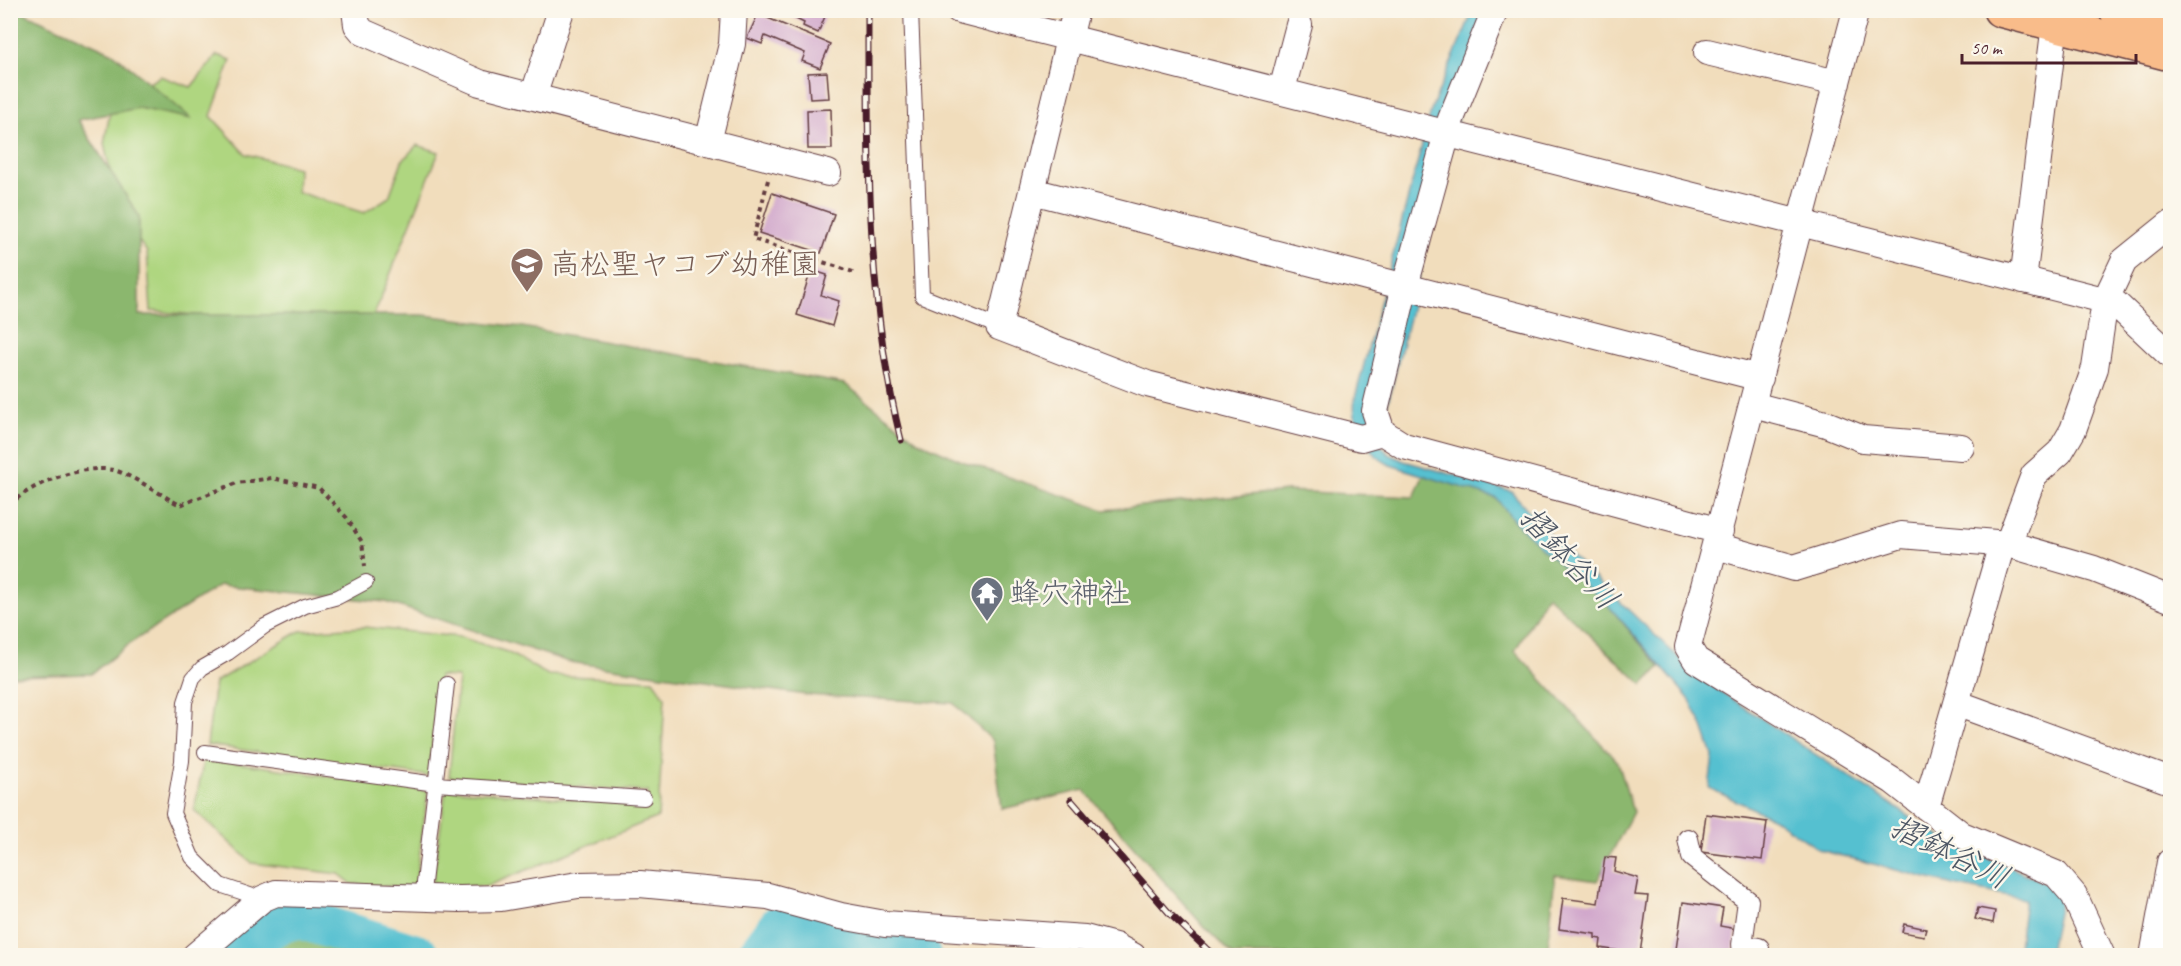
<svg xmlns="http://www.w3.org/2000/svg" width="2181" height="966" viewBox="0 0 2181 966" font-family="Caveat,'Klee One',sans-serif">
<style>
.green{fill:#afd680;stroke:#7c7a56;stroke-width:1.5}
.forest{fill:#8bb76e;stroke:#6a6b4c;stroke-width:1.5}
.water{fill:#55c0d0;stroke:#50707e;stroke-width:1.5}
.lines{fill:none;stroke-linecap:round;stroke-linejoin:round}
.river{stroke:#55c0d0;stroke-width:42}
.building{fill:#d0a6cb}
.service-casing{stroke:#633c41;stroke-width:16}
.pedestrian-casing{stroke:#633c41;stroke-width:22}
.minor-casing{stroke:#633c41;stroke-width:28}
.primary-casing{stroke:#633c41;stroke-width:36}
.path{stroke:#633c41;stroke-width:4;stroke-dasharray:4.5 4.5;stroke-linecap:butt}
.service{stroke:#fff;stroke-width:14}
.pedestrian{stroke:#fff;stroke-width:20}
.minor{stroke:#fff;stroke-width:26}
.primary{stroke:#f9bc8a;stroke-width:33}
.rail-casing{stroke:#4a1f2b;stroke-width:7}
.rail{stroke:#fbf7ec;stroke-width:4.5;stroke-dasharray:14;stroke-linecap:butt}
.labels{text-anchor:middle;dominant-baseline:central;stroke-width:5;stroke-linejoin:round;paint-order:stroke}
.education-label{font-size:30px;fill:#785e54;stroke:#fbf7ec;text-anchor:start}
.worship-label{font-size:30px;fill:#5b616d;stroke:#fbf7ec;text-anchor:start}
.water-label{font-size:32px;font-style:italic;fill:#4e5765;stroke:#fbf7ec}
</style>
<rect width="100%" height="100%" fill="#fbf7ec"/>
<filter id="ink" filterUnits="userSpaceOnUse"><feTurbulence type="fractalNoise" baseFrequency=".0167" numOctaves="2"/><feDisplacementMap in="SourceGraphic" scale="12" xChannelSelector="R" yChannelSelector="G"/><feConvolveMatrix kernelMatrix="1 2 1 2 8 2 1 2 1" color-interpolation-filters="sRGB"/></filter>
<filter id="wash" filterUnits="userSpaceOnUse"><feTurbulence type="fractalNoise" baseFrequency=".008" numOctaves="4" result="noise"/><feDisplacementMap in="SourceGraphic" scale="24" xChannelSelector="R" yChannelSelector="G"/><feGaussianBlur stdDeviation="1.35" result="paint"/><feColorMatrix in="noise" values="0 0 0 0 0 0 0 0 0 0 0 0 0 0 0 0 0 1.4 0 .05"/><feComposite in="paint" operator="in"/></filter>
<g filter="url(#wash)">
<rect width="100%" height="100%" fill="#f1ddbc"/>
<!-- green -->
<path class="green" d="M217,55L231,60L211,116L246,154L298,168L297,192L364,213L389,197L402,161L417,145L439,152L368,330L151,311L147,252L120,215L104,144L111,107L160,76L191,87Z
M364,627L460,637L507,652L548,675L653,680L665,697L658,817L487,886H432L446,789L647,805L648,792L449,777L458,677L439,676L429,776L207,745L215,682L300,631Z
M204,758L428,791L415,888L352,884L339,874L252,863L194,810Z"/>
<!-- forest -->
<path class="forest" d="M10,11H20L113,53L192,119L138,108L78,120L139,216V315H423L522,327L845,384L918,441L962,461L1104,510L1287,491L1414,497L1424,474L1496,498L1517,524L1547,553L1608,605L1660,667L1643,685L1547,595L1515,651L1618,762L1633,812L1597,881L1555,875L1548,947L1541,955H1233L1206,929L1084,790L1002,809L993,741L953,703L806,695L569,662L386,602L220,585L132,642L91,674L11,676Z
M308,910L446,955H220L230,945L280,915Z"/>
<!-- water -->
<path class="water" d="M1473,11H1485L1378,443L1389,454L1404,461L1511,491L1551,536L1700,678L1942,838L2051,885L2061,898L2049,955H2018L2025,899L1953,885L1820,850L1773,818L1709,788L1713,756L1703,727L1690,700L1608,605L1547,553L1517,524L1496,498L1390,465C1365,453 1351,424 1355,398L1432,107Z"/>
<g class="lines">
<!-- river -->
<path class="river" d="M238,956C257,937 272,922 299,918L419,956
M757,956L780,925L847,945L920,956"/>
</g>
<g id="blocks">
<!-- building -->
<path class="building" d="M778,10H818L826,14L818,33L803,26L804,23Z
M758,14L830,44L820,68L802,61L805,53L765,36L762,44L747,38Z
M827,72L829,98L810,99L808,73Z
M831,109L832,149H808L807,110Z
M772,193L834,214L821,253L759,233Z
M811,270L827,275L821,295L839,301L832,326L797,315Z
M1706,814L1767,822L1762,860L1701,852Z
M1605,857L1616,858L1614,871L1638,878L1635,895L1648,896L1640,954L1600,948L1601,939L1595,938V934L1559,929L1563,898L1598,903Z
M1683,902L1723,908L1720,926L1737,929L1733,954L1714,951V956H1675Z
M1978,908L1995,911L1993,923L1975,919Z
M1904,924L1926,929L1924,936L1902,932Z"/>
</g>
</g>
<g filter="url(#ink)">
<use href="#blocks" fill-opacity="0" stroke="#633c41" stroke-width="1.5"/>
<g class="lines">
<defs>
<path id="service" d="M911,10L922,296L999,327
M205,752L436,784L644,798
M262,899L220,885L192,857L173,813L182,761L185,702L193,678L202,668L228,653L265,626L305,606L338,597L366,582
M422,900L447,684"/>
<path id="pedestrian" d="M1688,839L1692,857L1748,901L1742,945L1759,948"/>
<path id="minor" d="M355,10L357,25L363,32L480,83L828,173
M959,10L2100,299L2116,304L2170,355
M1076,10L999,327L1147,384L1361,438L1382,432
M1495,10L1451,119L1405,286L1375,411L1382,432L1404,446L1720,531
M1856,10L1688,647L1696,660L1893,781L1962,835L2056,874L2074,895L2102,956
M1707,52L1837,83
M1282,90L1299,25
M533,97L561,10
M708,142L732,44L734,10
M1032,191L1760,378
M2023,280L2055,24
M1753,405L1826,424L1863,439L1961,447
M1716,546L1794,568L1901,535L2008,544L2094,569L2170,599
M1956,703L2170,781
M1926,807L2000,551L2008,544L2034,475L2060,452L2073,430L2095,368L2105,301L2124,261L2170,224
M195,956L262,899L276,893L459,899L501,898L578,885L640,884L768,896L841,916L885,924L1085,938L1115,946L1133,956
M2153,956L2170,862"/>
<path id="primary" d="M2000,10L2170,54
M2116,10L2170,24"/>
</defs>
<!-- service casing -->
<use href="#service" class="service-casing"/>
<!-- pedestrian casing -->
<use href="#pedestrian" class="pedestrian-casing"/>
<!-- minor casing -->
<use href="#minor" class="minor-casing"/>
<!-- primary casing -->
<use href="#primary" class="primary-casing"/>
<!-- path -->
<path class="path" d="M768,180L753,239L856,273
M10,505C31,483 83,464 113,470C129,473 164,497 180,505L237,483L272,478L319,488L347,518L362,542L365,566
M1780,951L1803,956"/>
<!-- service -->
<use href="#service" class="service"/>
<!-- pedestrian -->
<use href="#pedestrian" class="pedestrian"/>
<!-- minor -->
<use href="#minor" class="minor"/>
<!-- primary -->
<use href="#primary" class="primary"/>
<defs>
<path id="rail" d="M868,10C868,155 866,299 901,440
M1071,800L1171,915L1214,956"/>
</defs>
<!-- rail casing -->
<use href="#rail" class="rail-casing"/>
<!-- rail -->
<use href="#rail" class="rail"/>
</g>
</g>
<!-- icons -->
<defs>
<symbol id="school-pin" viewBox="-11 -11 22 30"><path d="M0 17L-7.5 6A9.5 9.5 0 1 1 7.5 6Z" fill="#8d6e63" stroke="#fbf7ec"/><path d="M0-5L7-2L0 1L-7-2ZM-4 1L0 2.5L4 1V4Q0 6-4 4Z" fill="#fff"/></symbol>
<symbol id="temple-pin" viewBox="-11 -11 22 30"><path d="M0 17L-7.5 6A9.5 9.5 0 1 1 7.5 6Z" fill="#6b7280" stroke="#fbf7ec"/><path d="M0-6L5-2H3V0L6.5 2.5H4V6H1.5V3h-3V6H-4V2.5H-6.5L-3 0V-2H-5Z" fill="#fff"/></symbol>
</defs>
<g fill-rule="evenodd">
<use href="#school-pin" x="508" y="245" width="38" height="52"/>
<use href="#temple-pin" x="968" y="574" width="38" height="52"/>
</g>
<g class="labels">
<!-- education labels -->
<g class="education-label">
<text x="550" y="264">高松聖ヤコブ幼稚園</text>
</g>
<!-- worship labels -->
<g class="worship-label">
<text x="1010" y="593">蜂穴神社</text>
</g>
<!-- water labels -->
<g class="water-label">
<text transform="translate(1569 558) rotate(47)">摺鉢谷川</text>
<text transform="translate(1950 852) rotate(26)">摺鉢谷川</text>
</g>
</g>
<!-- margin -->
<rect width="2181" height="966" fill="none" stroke="#fbf7ec" stroke-width="36"/>
<!-- scale -->
<path d="M1962 54v9h174v-9" fill="none" stroke="#4a1f2b" stroke-width="3"/>
<text x="1971" y="54" font-size="18" fill="#4a1f2b" stroke="#fbf7ec" stroke-width="4.5" paint-order="stroke">50 m</text>
</svg>
